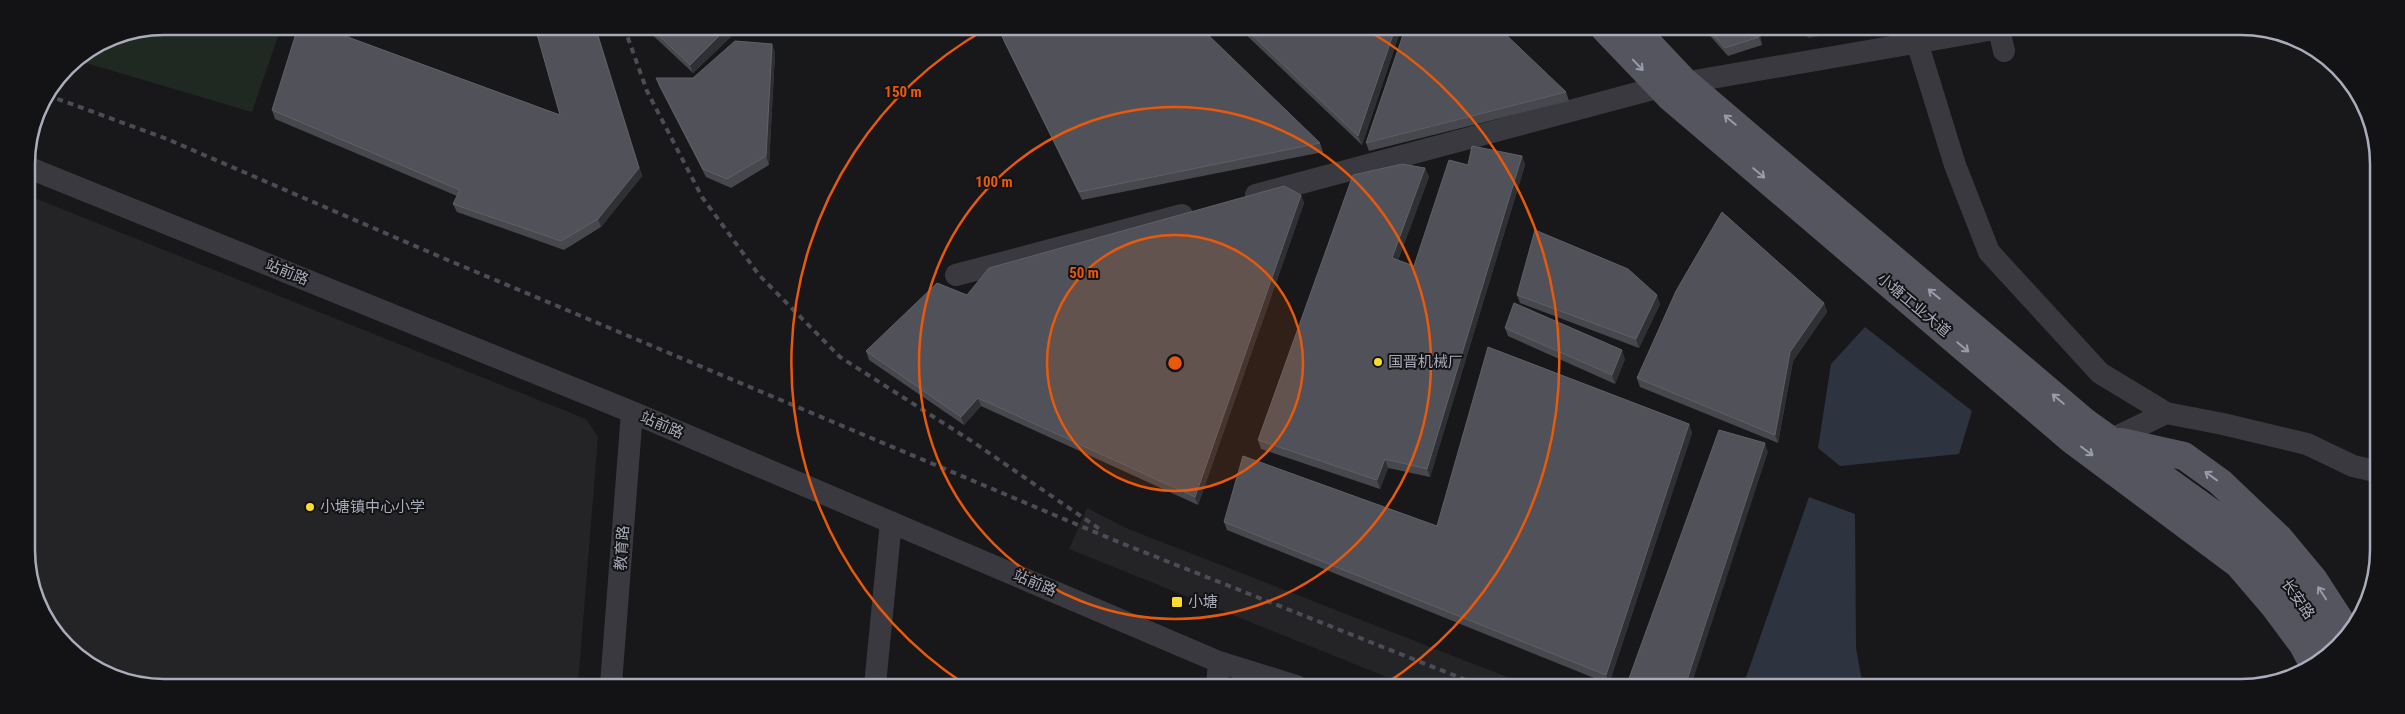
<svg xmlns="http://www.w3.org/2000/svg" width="2405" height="714" viewBox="0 0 2405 714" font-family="'Roboto Condensed','Noto Sans SC',sans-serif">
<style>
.built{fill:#242427}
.green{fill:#1f2922}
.water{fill:#2d343f}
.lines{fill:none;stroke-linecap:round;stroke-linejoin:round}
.minor{stroke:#39393f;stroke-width:22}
.major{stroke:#54555f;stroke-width:28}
.rail{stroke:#4b4c55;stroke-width:4;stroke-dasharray:6 5;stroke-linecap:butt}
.wall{fill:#46484d}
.shaded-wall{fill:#2f3034}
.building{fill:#515259;stroke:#5f6068}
.oneway{stroke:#989ba9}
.ring{fill:none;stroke:#e8590c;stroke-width:2.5}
.poi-dot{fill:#fddc2d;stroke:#131315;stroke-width:2}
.labels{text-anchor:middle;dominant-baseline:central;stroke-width:4;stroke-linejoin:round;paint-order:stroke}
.street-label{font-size:15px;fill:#a9acbb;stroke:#131315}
.poi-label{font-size:15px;fill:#a9acbb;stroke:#131315;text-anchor:start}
.rim{fill:none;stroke:#a9acbb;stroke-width:2.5}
.centre{fill:#e8590c;stroke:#131315;stroke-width:2.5}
.ring-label{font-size:15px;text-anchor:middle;font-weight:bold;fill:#e8590c;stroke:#131315;stroke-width:4;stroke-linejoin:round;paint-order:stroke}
</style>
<rect width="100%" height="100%" fill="#18181a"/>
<!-- built -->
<path class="built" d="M27,195L586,419L598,437L578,684L128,683L66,647L29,577Z
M1087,508L1126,528L1530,686H1409L1069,549Z"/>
<!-- green -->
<path class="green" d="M164,26L281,27L252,112L76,60L111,37Z"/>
<!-- water -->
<path class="water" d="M1796,30H1853L1809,38Z
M1865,327L1972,411L1959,454L1840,466L1818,448L1831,364Z
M1809,497L1855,514L1856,648L1863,687L1743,686Z"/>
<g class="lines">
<!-- minor -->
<path class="minor" d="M1999,30L2004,51
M1917,42L1955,165L1989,252L2100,373L2166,413
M27,167L632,412L1219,662L1296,686
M1256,195L1660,87L1989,30
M956,275L1182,215
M2110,440L2166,413L2223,424L2307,444L2353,466L2375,471
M611,684L632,412
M875,685L891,522
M1217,685L1219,662"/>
<!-- major -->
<path class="major" d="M1605,29L1670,97L2072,440L2238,564L2274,606L2303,645L2313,664
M1635,29L1685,82L2085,422L2261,548L2300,598L2333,651
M2121,442L2184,456L2220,482L2279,538L2314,580L2349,634"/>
<!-- rail -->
<path class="rail" d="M624,27L647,91L702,197L759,275L840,357L973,442L1101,530
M47,95L167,139L443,258L1121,543L1481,686"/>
</g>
<!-- wall -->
<path class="wall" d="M535,27H596L642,176L601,227L564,250L457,212L453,204L457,196L275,119L272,110L351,38L560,115Z
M644,27L740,28L693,73Z
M999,28L1320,143L1323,152L1082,200L1004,42Z
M1240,29H1401L1362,145Z
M1705,30H1759L1762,45L1728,56Z
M772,44L775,53L769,165L731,188L706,177L659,86L656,78H693Z
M1566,92L1569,101L1369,151L1366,143Z
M1522,156L1525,165L1430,477L1388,468L1380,489L1261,449L1258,440L1425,168L1429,177L1398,260L1414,266L1468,165Z
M1301,195L1304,203L1198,505L981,406L964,425L869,360L866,351L967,295Z
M1517,295L1660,304L1639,348L1520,303Z
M1824,303L1827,312L1793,361L1778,443L1640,387L1637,378Z
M1505,328L1625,359L1615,384L1508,336Z
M1689,424L1692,433L1609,684L1227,530L1224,522L1437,526Z"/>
<!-- shaded-wall -->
<path class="shaded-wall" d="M349,27H355L348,44L345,36Z
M595,27L642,176L601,227L598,219Z
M728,27L740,28L693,73L690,65Z
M1395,29H1401L1362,145L1358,136Z
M1757,30H1759L1762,45L1759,37Z
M772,44L775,53L769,165L766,156Z
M1522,156L1525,165L1430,477L1427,469Z
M1425,168L1429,177L1396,266L1392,258Z
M1301,195L1304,203L1198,505L1195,497Z
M1657,295L1660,304L1639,348L1636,339Z
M1824,303L1827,312L1793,361L1778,443L1775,435L1790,352Z
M1622,350L1625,359L1615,384L1612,375Z
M978,398L981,406L964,425L961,417Z
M1689,424L1692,433L1609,684L1606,675Z
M1765,443L1768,452L1691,686H1685Z
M1385,459L1388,468L1380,489L1377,480Z"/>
<!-- building -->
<path class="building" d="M298,27H349L345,36L560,115L535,27H595L639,168L598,219L561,241L453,204L460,190L272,110Z
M650,27H728L690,65Z
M999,28L1202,29L1320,143L1079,192L1001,34Z
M1246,29H1395L1358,136Z
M1405,29H1500L1566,92L1366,143Z
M1709,30H1757L1759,37L1725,48Z
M735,41L772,44L766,156L727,179L703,169L656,78H693Z
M1472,146L1522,156L1427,469L1385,459L1377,480L1258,440L1353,175L1402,164L1425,168L1392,258L1414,266L1449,160L1468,165Z
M1284,186L1301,195L1195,497L978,398L961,417L866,351L937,283L967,295L989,268Z
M1722,212L1824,303L1790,352L1775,435L1637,378L1676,291Z
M1535,230L1628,269L1657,295L1636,339L1517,295Z
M1514,303L1622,350L1612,375L1505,328Z
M1488,347L1689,424L1606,675L1224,522L1243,456L1437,526Z
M1719,430L1765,443L1685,686H1634L1627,684Z"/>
<!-- one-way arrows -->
<defs><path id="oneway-shaft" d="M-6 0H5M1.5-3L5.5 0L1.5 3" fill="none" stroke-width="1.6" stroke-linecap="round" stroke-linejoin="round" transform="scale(1.25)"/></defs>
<g class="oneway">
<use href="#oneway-shaft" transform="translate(1638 65) rotate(46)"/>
<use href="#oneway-shaft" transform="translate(1730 120) rotate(-140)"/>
<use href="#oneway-shaft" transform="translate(1759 173) rotate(40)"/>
<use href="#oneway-shaft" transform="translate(1934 294) rotate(-140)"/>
<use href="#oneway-shaft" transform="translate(1963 347) rotate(40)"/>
<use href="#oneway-shaft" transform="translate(2058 399) rotate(-140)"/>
<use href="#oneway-shaft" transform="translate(2087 451) rotate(37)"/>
<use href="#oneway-shaft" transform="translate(2211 476) rotate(-144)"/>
<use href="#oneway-shaft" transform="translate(2322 593) rotate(-123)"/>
</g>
<!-- distance rings -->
<circle cx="1175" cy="363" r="128" fill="#e8590c" fill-opacity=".12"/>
<g class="ring">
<circle cx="1175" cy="363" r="128"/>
<circle cx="1175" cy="363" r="256"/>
<path d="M963 683A384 384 0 0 1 986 29M1367 30A384 384 0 0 1 1384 685"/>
</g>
<!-- markers -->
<g class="poi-dot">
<circle cx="1378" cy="362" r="5"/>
<circle cx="310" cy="507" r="5"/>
<rect x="1171" y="596" width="12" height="12" rx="2.5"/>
</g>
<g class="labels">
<!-- street labels -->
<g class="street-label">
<text transform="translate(287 272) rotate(22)">站前路</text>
<text transform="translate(1914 305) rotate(40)">小塘工业大道</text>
<text transform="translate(662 425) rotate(23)">站前路</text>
<text transform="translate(622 548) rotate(-86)">教育路</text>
<text transform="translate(1035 583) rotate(23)">站前路</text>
<text transform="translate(2298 599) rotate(55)">长安路</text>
</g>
<!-- poi labels -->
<g class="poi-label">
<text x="1388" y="362">国晋机械厂</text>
<text x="320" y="507">小塘镇中心小学</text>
<text x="1188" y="602">小塘</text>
</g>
</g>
<!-- crop -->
<path d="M0 0H2405V714H0ZM164 35H2241A129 129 0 0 1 2370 164V550A129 129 0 0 1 2241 679H164A129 129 0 0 1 35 550V164A129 129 0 0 1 164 35Z" fill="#131315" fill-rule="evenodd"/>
<path class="rim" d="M164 35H2241A129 129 0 0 1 2370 164V550A129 129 0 0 1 2241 679H164A129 129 0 0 1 35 550V164A129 129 0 0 1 164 35Z"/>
<circle cx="1175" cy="363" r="8" class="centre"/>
<g class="ring-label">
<text x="903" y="97">150 m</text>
<text x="994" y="187">100 m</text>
<text x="1084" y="278">50 m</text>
</g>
</svg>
